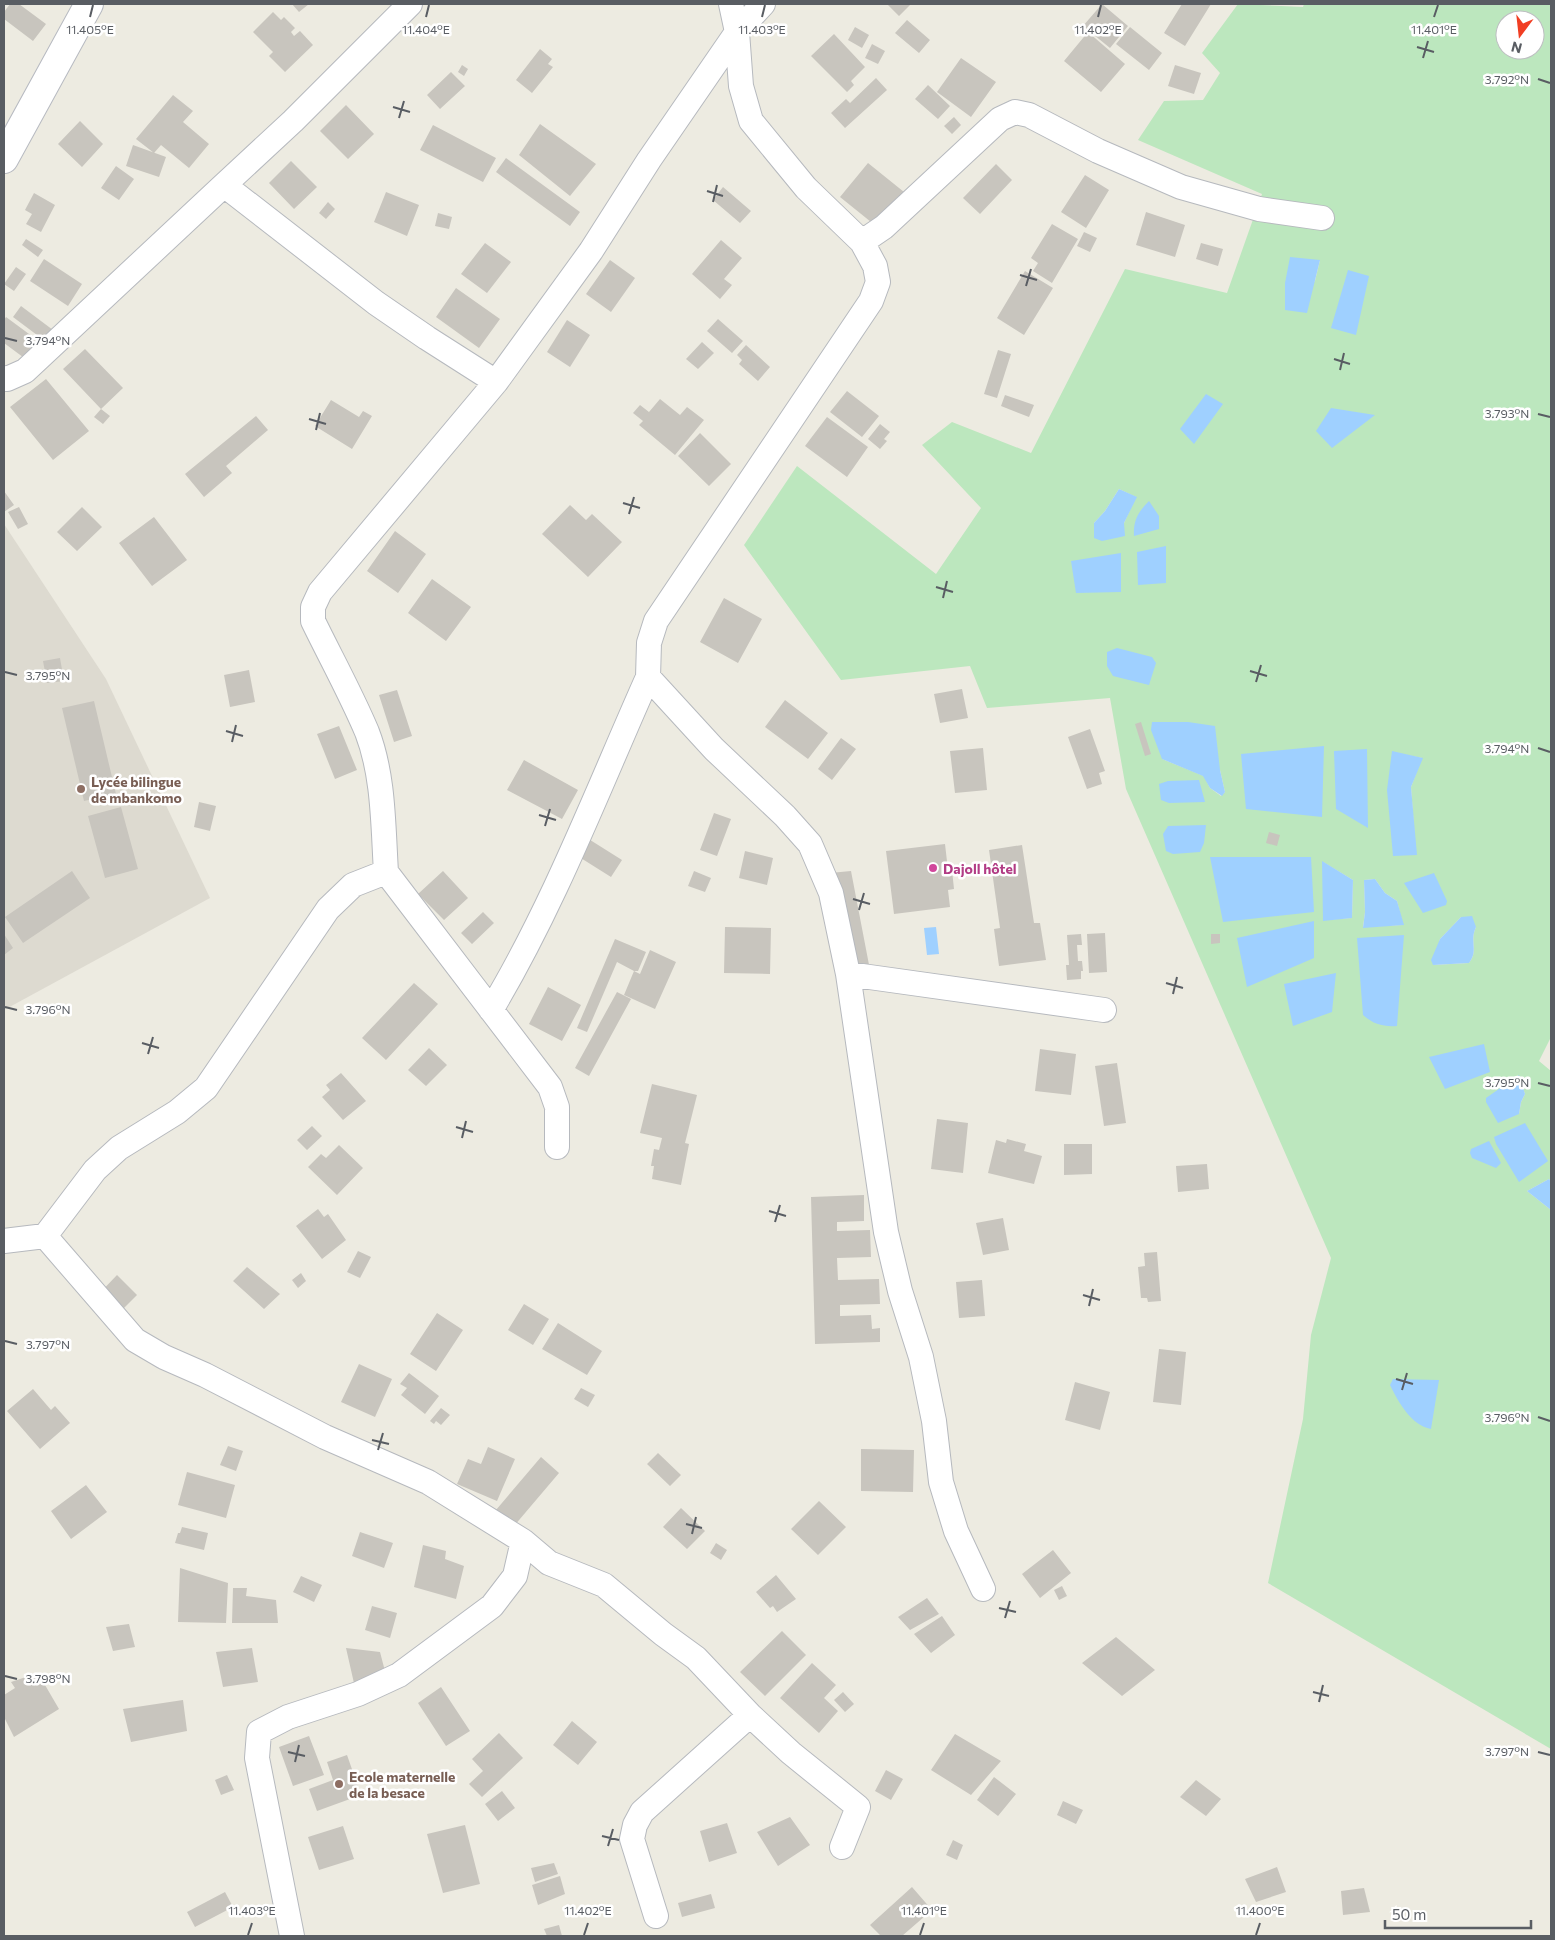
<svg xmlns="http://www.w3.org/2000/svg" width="1555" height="1940" viewBox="0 0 1555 1940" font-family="Commissioner,sans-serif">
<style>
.education{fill:#dddad0}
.green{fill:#bce7be;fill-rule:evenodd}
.water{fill:#9fd0ff}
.building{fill:#c8c5be}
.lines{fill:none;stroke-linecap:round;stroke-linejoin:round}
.street-casing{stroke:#b6b9be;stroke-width:26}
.secondary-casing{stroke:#b7bac1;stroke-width:30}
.street{stroke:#fff;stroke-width:24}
.secondary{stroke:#fff;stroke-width:28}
.ticks{fill:none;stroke:#595d63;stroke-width:2}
.education-dot{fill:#8d6e63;stroke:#fff;stroke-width:2}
.hotel-dot{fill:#d1479c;stroke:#fff;stroke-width:2}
.labels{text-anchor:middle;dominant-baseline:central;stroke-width:5;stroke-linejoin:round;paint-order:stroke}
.education-label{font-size:14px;font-weight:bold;fill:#785e54;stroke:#fff;text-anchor:start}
.hotel-label{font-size:14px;font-weight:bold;fill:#b23c85;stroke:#fff;text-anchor:start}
.ticks-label{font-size:12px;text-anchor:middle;fill:#595d63;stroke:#fff;stroke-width:5;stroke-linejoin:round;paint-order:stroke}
</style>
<rect width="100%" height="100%" fill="#edebe1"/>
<!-- education -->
<path class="education" d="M4,524L106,679L210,898L4,1010Z"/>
<!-- green -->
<path class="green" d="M1238,4L1303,7L1304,4H1551V1037L1539,1061L1551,1071V1182L1549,1179L1527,1191L1551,1210V1749L1268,1583L1303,1419L1311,1335L1331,1258L1126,789L1110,698L987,708L970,666L841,680L744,545L797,466L936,574L981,508L922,445L952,422L1031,453L1125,269L1227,293L1262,194L1138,140L1164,101L1203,100L1220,73L1202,53ZM1505,20H1535V50H1505ZM1320,260L1315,281L1285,309ZM1119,489L1136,497L1124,523H1094L1105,511ZM1392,752L1422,758L1411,787L1416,855H1393ZM1162,759L1220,770L1225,792L1221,796L1210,788L1204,776ZM1323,862L1353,880L1352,918L1323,920ZM1375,879L1385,893L1397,901L1403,925L1363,927L1365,912L1364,880ZM1461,917L1476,927C1469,942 1479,950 1469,963L1433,965L1440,939ZM1519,1076L1525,1094L1521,1102L1519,1114Z"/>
<!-- water -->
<path class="water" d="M1290,257L1320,260L1307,313L1285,310V283Z
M1348,270L1369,276L1356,335L1331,328Z
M1206,394L1223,404L1194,444L1180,429Z
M1331,408L1375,415L1332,448L1316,431Z
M1119,489L1137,497L1124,523L1125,536L1102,541L1094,538V523L1105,511Z
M1149,501L1159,516V529L1134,536C1133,521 1138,512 1149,501Z
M1166,546V583L1138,585L1137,552Z
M1121,553V592L1076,593L1071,561Z
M1117,648L1152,657L1156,663L1149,685L1113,676L1107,666V652Z
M1152,722H1188L1215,726L1220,770L1225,792L1222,796L1210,788L1203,776L1162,759L1151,730Z
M1324,746L1322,817L1246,809L1241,754Z
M1367,749L1368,828L1336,809L1334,751Z
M1392,751L1423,758L1411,787L1417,855L1393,856L1387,790Z
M1199,780L1205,802L1169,803L1161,800L1159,784L1168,781Z
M1206,825L1204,843L1200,852L1173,854L1166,851L1163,834L1168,826Z
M1210,857H1311L1314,912L1223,922Z
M1322,861L1353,880L1352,918L1323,921Z
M1434,873L1447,901L1446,905L1423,913L1404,883Z
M1375,879L1385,893L1397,901L1404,925L1363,928L1365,912L1364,880Z
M1472,916L1476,927C1469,942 1479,950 1469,963L1433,965L1431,960L1440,939L1461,917Z
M1314,921V958L1247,987L1237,938Z
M936,927L939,954L927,955L924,928Z
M1404,935L1397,1026C1383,1027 1373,1024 1363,1015L1357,938Z
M1336,973L1332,1012L1293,1026L1284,984Z
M1484,1044L1490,1072L1445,1089L1429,1057Z
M1519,1075L1525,1094L1521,1102L1519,1114L1498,1123L1486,1102V1098Z
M1525,1123L1548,1161L1519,1182L1496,1144L1494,1137Z
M1489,1141L1501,1163L1496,1168L1472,1158L1470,1153L1471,1149Z
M1549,1179L1551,1182V1210L1527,1191Z
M1393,1379L1439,1380L1431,1429C1411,1425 1399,1403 1390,1385Z"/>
<!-- building -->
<path class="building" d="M10,4H19L46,24L33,41L4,19V12Z
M292,4H309L299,12Z
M887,4H911L899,16Z
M1102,4L1128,26L1110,48L1083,26Z
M1182,4H1211L1185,46L1164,33Z
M273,12L281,20L284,17L295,28L291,32L294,36L300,31L313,45L285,72L269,56L273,52L253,32Z
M907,20L930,40L919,53L895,33Z
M855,27L869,35L862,48L848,40Z
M1130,27L1162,53L1149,70L1116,44Z
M1088,32L1125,64L1101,92L1064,61Z
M834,34L865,67L851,81L854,85L847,92L811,56Z
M872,44L885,51L878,64L865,58Z
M540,49L552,59L548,64L553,67L532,93L516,80Z
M961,58L996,82L971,117L937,92Z
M462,65L468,69L464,76L458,72Z
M1175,65L1201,73L1194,94L1168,86Z
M451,72L465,86L440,109L427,95Z
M876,78L887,90L845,128L831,113L846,99L850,103Z
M928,85L950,106L938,119L915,99Z
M173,95L193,111L183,122L209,144L189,168L161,145L154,153L136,139Z
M346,105L374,134L348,159L320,131Z
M954,117L961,125L952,134L944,126Z
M80,121L103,144L82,167L58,144Z
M540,124L596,164L570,196L519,155Z
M433,125L496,158L483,182L420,150Z
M133,145L166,157L159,177L126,166Z
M506,158L580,212L570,226L496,172Z
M291,161L317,187L294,209L269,183Z
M868,163L904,192L876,226L840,197Z
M996,164L1012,180L980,214L963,198Z
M116,166L134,179L119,200L101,188Z
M1085,175L1109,190L1086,228L1061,212Z
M723,187L751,211L740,223L713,200Z
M386,192L419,205L407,236L374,222Z
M34,193L55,205L41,232L26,224L32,214L25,210Z
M328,202L335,209L326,219L319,213Z
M1146,212L1185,225L1175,257L1136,245Z
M438,213L452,217L449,229L435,226Z
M1052,224L1078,239L1052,283L1033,271L1038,263L1031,258Z
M1084,232L1097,238L1090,252L1077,246Z
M26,239L43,250L38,257L22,245Z
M721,240L742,258L724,279L732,285L720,299L692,274Z
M485,243L511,262L487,293L461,274Z
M1201,243L1223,249L1218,266L1196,259Z
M44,259L82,284L68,306L30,281Z
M610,260L635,278L611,312L586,294Z
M16,267L26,274L14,291L4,284Z
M1025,271L1053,288L1024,335L997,318Z
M456,288L500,319L479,348L436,317Z
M21,306L53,330L45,341L13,317Z
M6,317L44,345L31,363L4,343V320Z
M718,319L743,341L732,353L707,331Z
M567,320L590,335L570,367L547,352Z
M702,342L714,353L698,369L686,359Z
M746,345L770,367L758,381L739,364L742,360L737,355Z
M85,349L123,388L101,409L63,369Z
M998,350L1011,354L997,398L984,394Z
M46,379L89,431L53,460L10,407Z
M847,391L879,416L862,437L830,412Z
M1005,395L1034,405L1029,417L1001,406Z
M660,399L680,415L687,407L704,420L675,455L639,425L643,421L633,413L640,405L649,412Z
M331,400L359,417L363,411L372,416L352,449L315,426Z
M101,409L110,416L103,424L94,417Z
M256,416L268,430L226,466L232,473L204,497L185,474Z
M827,417L868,447L847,477L805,446Z
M880,424L890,432L884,439L887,441L880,449L868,439Z
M700,433L731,464L709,486L678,456Z
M4,491L14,505L4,512Z
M570,505L586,520L592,514L622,542L588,577L542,534Z
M19,507L28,524L18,529L8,512Z
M82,507L102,527L77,551L57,532Z
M154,517L187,560L152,586L119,543Z
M395,531L426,554L398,593L367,571Z
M432,579L471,607L446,641L408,613Z
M724,598L762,619L738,663L700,642Z
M60,658L64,681L47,683L43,661Z
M249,670L255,702L230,707L224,675Z
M962,689L968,718L940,723L934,694Z
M397,690L412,736L394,742L379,695Z
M785,700L828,733L808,759L765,727Z
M94,701L116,794L84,801L62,708Z
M1141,722L1151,754L1145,756L1135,724Z
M339,726L357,770L335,779L317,734Z
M1090,729L1105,771L1099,773L1102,784L1087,789L1068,737Z
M841,738L856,749L832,780L818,769Z
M983,748L987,790L955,793L950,751Z
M524,760L578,790L562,819L507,790Z
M199,802L216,806L210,831L194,827Z
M121,807L138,869L105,878L88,816Z
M714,813L731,819L717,856L700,850Z
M1269,832L1280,835L1277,846L1266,843Z
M587,838L622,860L611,877L576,855Z
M945,844L948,870H952L954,889L948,890L950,907L894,914L886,851Z
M1022,845L1034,923H1040L1046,960L999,966L994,929L1000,928L989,850Z
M745,851L773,858L767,885L739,878Z
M72,871L90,898L23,943L5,917Z
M443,871L468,898L444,920L418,894Z
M694,871L711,878L705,892L688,886Z
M851,871L870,970L857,963L830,873Z
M483,912L494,923L472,944L461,933Z
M725,927L771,928L770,974L724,973Z
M1105,933L1107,972L1089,973L1087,934Z
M4,934L13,948L4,955Z
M1081,934L1082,945H1077L1078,961H1082L1083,971H1081V979L1067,980L1066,965H1069L1067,935Z
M1211,934H1220V943L1211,944Z
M615,939L646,952L638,971H634L617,962L587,1032L577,1028Z
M650,950L676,962L655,1009L624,995L634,971L640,974Z
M414,983L438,1004L386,1060L362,1038Z
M548,987L581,1005L562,1041L529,1024Z
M617,992L631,999L589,1076L575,1068Z
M429,1048L447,1065L426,1086L408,1070Z
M1040,1049L1076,1054L1071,1095L1035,1091Z
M1117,1063L1126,1123L1104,1126L1095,1066Z
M341,1073L366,1101L343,1120L322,1097L330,1090L326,1085Z
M652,1084L697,1095L685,1143L689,1144L681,1185L652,1179L654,1166H651L654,1149L659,1150L662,1138L640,1133Z
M937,1119L968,1123L963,1173L931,1169Z
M312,1126L322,1136L307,1150L297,1140Z
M1007,1139L1026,1144L1024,1151L1042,1156L1034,1184L988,1173L996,1140L1006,1143Z
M1064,1144H1092V1174L1064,1175Z
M339,1145L363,1168L337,1195L308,1167L321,1154L326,1158Z
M1207,1164L1209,1189L1178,1192L1176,1166Z
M864,1195V1221L837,1222V1231L870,1230L871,1257L837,1258L838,1280L879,1279L880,1304L840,1305V1316L871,1315L872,1329L880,1328V1342L815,1344L811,1197Z
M318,1209L324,1217L328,1214L346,1240L322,1259L296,1226Z
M1003,1218L1009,1250L983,1255L976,1223Z
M358,1251L371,1257L360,1278L347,1272Z
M1157,1252L1161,1301L1148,1302L1147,1298H1141L1138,1267L1145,1266L1144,1253Z
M247,1267L280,1294L264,1309L233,1281Z
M301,1273L306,1281L298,1288L292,1280Z
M117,1275L137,1295L115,1317L95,1298Z
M982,1280L985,1316L959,1318L956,1282Z
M524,1304L549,1319L533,1345L508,1330Z
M437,1313L463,1330L436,1371L410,1354Z
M558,1323L602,1351L587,1375L542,1349Z
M1159,1349L1186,1352L1181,1405L1153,1402Z
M359,1364L392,1379L375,1417L341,1402Z
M409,1373L439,1396L425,1414L401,1395L407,1388L400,1384Z
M1075,1382L1110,1392L1100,1430L1065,1420Z
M581,1388L595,1395L588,1407L574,1399Z
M33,1389L51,1410L55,1406L70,1423L40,1449L7,1411Z
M441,1408L450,1415L441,1425L436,1421L434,1424L430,1421Z
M228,1446L243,1451L236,1471L220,1465Z
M488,1447L515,1459L497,1501L457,1484L468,1459L481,1464Z
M861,1449L914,1450L913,1492L861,1491Z
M658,1453L681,1475L670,1486L647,1464Z
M541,1457L559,1473L514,1526L496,1510Z
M187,1472L235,1485L226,1518L178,1505Z
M86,1485L107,1512L71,1539L51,1511Z
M819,1501L846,1527L818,1555L791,1529Z
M681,1508L705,1531L687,1549L663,1527Z
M182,1527L208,1533L204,1550L175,1543L178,1533H180Z
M360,1532L393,1543L384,1568L352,1556Z
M716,1543L727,1550L721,1560L710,1553Z
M423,1545L446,1551L445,1559L464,1566L456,1599L414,1587Z
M1053,1550L1071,1573L1040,1598L1022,1574Z
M180,1568L228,1583L226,1623L178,1622Z
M776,1575L796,1599L777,1612L773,1606L770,1608L756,1592Z
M301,1576L322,1585L314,1602L293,1592Z
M1062,1586L1067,1596L1059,1600L1054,1590Z
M233,1588H247L246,1596L276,1600L278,1623H232Z
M927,1598L939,1614L910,1630L898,1617Z
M372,1606L397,1613L390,1638L365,1630Z
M942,1616L955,1635L931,1653L914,1634Z
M129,1624L135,1647L113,1651L106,1627Z
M782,1631L806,1655L765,1696L740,1672Z
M1116,1637L1155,1670L1122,1696L1082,1663Z
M252,1648L258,1682L223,1687L216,1652Z
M346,1648L380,1652L386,1675L356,1692Z
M812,1663L836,1685L824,1698L838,1711L819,1733L780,1698Z
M38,1673L59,1709L14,1737L4,1717V1695L15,1688L11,1682Z
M441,1687L470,1731L446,1746L418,1703Z
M843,1692L854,1704L845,1712L834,1700Z
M183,1700L187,1731L131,1742L123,1709Z
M572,1721L597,1742L578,1765L553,1745Z
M499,1733L523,1758L482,1797L469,1784L483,1771L472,1759Z
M955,1734L1001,1761L971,1795L931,1770Z
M309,1736L324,1775L293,1786L279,1747Z
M347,1755L361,1795L317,1811L309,1789L333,1780L327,1762Z
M886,1770L903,1779L891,1800L875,1791Z
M227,1775L234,1790L221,1795L215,1780Z
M994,1777L1016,1794L998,1816L977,1800Z
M1196,1780L1221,1799L1206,1816L1180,1797Z
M502,1791L515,1808L498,1821L485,1804Z
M1063,1801L1083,1810L1076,1824L1057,1815Z
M790,1817L810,1845L778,1866L757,1832Z
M727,1823L737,1853L709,1862L700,1831Z
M465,1825L480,1884L443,1893L427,1834Z
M343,1826L354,1859L319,1870L308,1837Z
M953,1840L963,1845L957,1860L946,1855Z
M554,1863L558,1874L535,1882L531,1868Z
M1277,1867L1286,1892L1256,1902L1245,1879Z
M560,1876L565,1894L538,1905L532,1885Z
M912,1887L932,1910L902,1936H881L870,1925Z
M1364,1888L1370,1912L1343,1915L1341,1891Z
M225,1892L233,1907L195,1927L187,1912Z
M711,1894L715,1908L682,1917L678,1903Z
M559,1925L562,1936H547L544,1929Z"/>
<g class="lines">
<defs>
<path id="street" d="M410,4L293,121L224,185L376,303L427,338L496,382
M862,242L884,227L1000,119L1015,112L1029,115L1098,151L1181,187L1259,209L1322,218
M4,378L7,379L25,371L224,185
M648,677L714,749L785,816L810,844L831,893L848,974L886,1232L900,1291L921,1357L934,1421L941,1482L956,1531L983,1589
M386,872C383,826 384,776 367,732C351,694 331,658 313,621V607L320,592L496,382L591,251L649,160L737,32L763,4
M848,974L1104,1010
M491,1010C554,905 598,789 648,677L649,643L656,621L871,301L878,282L875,266L862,242L806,188L751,121L741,86L737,32L731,4
M45,1236L95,1170L119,1148L177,1112L206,1088L328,909L353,885L386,872L550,1087L557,1107V1147
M4,1241L45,1236L135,1340L164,1357L205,1375L325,1437L428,1482L523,1541L515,1576L492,1606L399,1675L358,1694L288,1717L259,1732L257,1758L292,1936
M523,1541L549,1563L604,1585L663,1634L696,1658L750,1715L791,1753L858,1807L842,1847
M656,1916L632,1839L635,1825L642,1812L750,1715"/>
<path id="secondary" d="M4,159L89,4"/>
</defs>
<!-- street casing -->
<use href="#street" class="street-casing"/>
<!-- secondary casing -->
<use href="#secondary" class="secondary-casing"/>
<!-- street -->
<use href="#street" class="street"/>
<!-- secondary -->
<use href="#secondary" class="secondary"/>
</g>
<!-- ticks -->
<path class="ticks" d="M90,17L93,5M426,17L429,5M762,17L765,5M1098,17L1101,5M1434,17L1438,5M1417,47L1434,52M1423,58L1428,41M1538,79L1550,83M393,107L410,112M399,118L404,101M707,191L723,196M713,202L717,185M1020,275L1037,280M1026,286L1031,269M5,338L17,341M1334,359L1350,364M1340,370L1344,353M1538,414L1550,417M309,419L326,424M316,430L320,413M623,503L640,508M629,514L634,497M936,587L953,592M943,598L947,581M1250,671L1267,676M5,672L17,675M1256,682L1261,665M226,731L243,736M232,742L236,725M1538,748L1550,752M539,815L556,820M545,826L550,809M853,899L870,904M859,910L864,893M1166,983L1183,988M1173,994L1177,977M5,1007L17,1010M142,1043L159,1048M148,1054L153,1037M1538,1083L1550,1086M456,1127L473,1132M462,1138L466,1121M769,1211L786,1216M775,1222L780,1205M1083,1295L1100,1300M1089,1306L1093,1289M5,1341L17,1344M1396,1379L1413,1384M1402,1390L1407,1373M1538,1417L1550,1421M372,1440L389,1444M378,1450L383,1433M686,1524L702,1528M692,1534L696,1517M999,1608L1016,1612M1005,1618L1010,1601M5,1676L17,1679M1313,1692L1329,1696M1319,1702L1323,1685M288,1752L305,1756M1538,1752L1550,1755M295,1762L299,1745M602,1836L619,1840M608,1846L613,1829M248,1935L252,1923M584,1935L588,1923M920,1935L924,1923M1256,1935L1260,1923"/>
<!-- markers -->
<g class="education-dot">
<circle cx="81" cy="789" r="5"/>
<circle cx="339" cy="1784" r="5"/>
</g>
<circle class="hotel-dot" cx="933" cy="868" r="5"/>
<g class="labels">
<!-- education labels -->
<g class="education-label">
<text x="91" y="781">Lycée bilingue<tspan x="91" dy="16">de mbankomo</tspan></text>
<text x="349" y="1776">Ecole maternelle<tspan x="349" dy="16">de la besace</tspan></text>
</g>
<!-- hotel labels -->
<g class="hotel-label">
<text x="943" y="868">Dajoll hôtel</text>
</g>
</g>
<g class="ticks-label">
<text x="90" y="34">11.405°E</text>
<text x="426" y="34">11.404°E</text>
<text x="762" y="34">11.403°E</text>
<text x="1098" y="34">11.402°E</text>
<text x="1434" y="34">11.401°E</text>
<text x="1507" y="84">3.792°N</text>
<text x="48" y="345">3.794°N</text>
<text x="1507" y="418">3.793°N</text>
<text x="48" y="680">3.795°N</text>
<text x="1507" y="753">3.794°N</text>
<text x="48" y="1014">3.796°N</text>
<text x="1507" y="1087">3.795°N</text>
<text x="48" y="1349">3.797°N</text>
<text x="1507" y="1422">3.796°N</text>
<text x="48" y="1683">3.798°N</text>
<text x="1507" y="1756">3.797°N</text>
<text x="252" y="1915">11.403°E</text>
<text x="588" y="1915">11.402°E</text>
<text x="924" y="1915">11.401°E</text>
<text x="1260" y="1915">11.400°E</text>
</g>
<!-- border -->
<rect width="1555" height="1940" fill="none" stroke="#595d63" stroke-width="10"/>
<!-- north arrow -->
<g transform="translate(1520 35) rotate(195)"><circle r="24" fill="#ffffff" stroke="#bdbec1"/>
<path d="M0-4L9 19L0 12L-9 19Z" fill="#f13e23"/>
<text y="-8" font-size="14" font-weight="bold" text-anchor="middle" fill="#595d63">N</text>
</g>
<!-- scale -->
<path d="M1385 1920v8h146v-8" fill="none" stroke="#595d63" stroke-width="2.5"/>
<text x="1392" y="1920" font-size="15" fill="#595d63" stroke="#ffffff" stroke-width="4" paint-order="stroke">50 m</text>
</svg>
